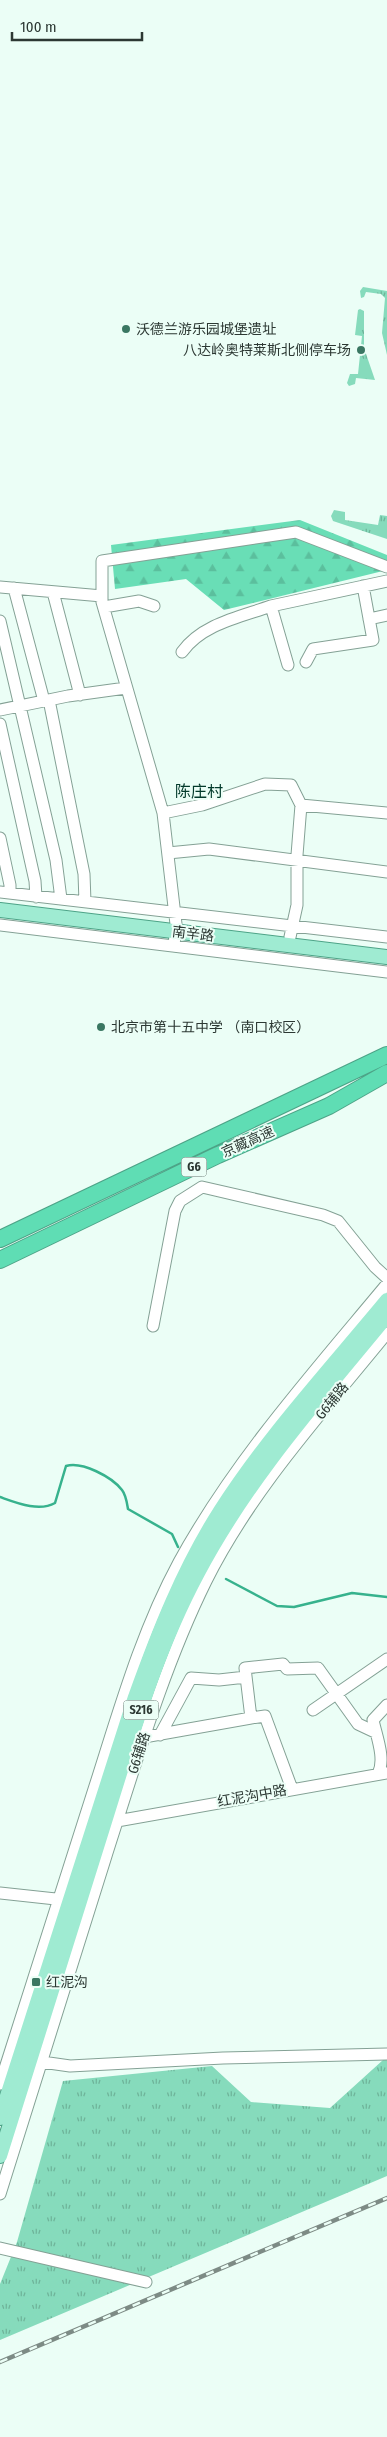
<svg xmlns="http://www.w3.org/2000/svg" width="387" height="2437" viewBox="0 0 387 2437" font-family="'Fira Sans Condensed','Noto Sans SC',sans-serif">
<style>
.grass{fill:url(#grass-tufts)}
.forest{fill:url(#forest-firs)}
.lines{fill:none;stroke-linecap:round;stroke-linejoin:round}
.stream{stroke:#37b28d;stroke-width:2.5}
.minor-casing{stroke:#84a195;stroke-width:13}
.major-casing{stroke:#4da387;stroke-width:16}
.highway-casing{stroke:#4da387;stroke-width:18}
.minor{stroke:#fff;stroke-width:11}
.major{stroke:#9febd2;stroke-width:14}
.highway{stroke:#5fddb4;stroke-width:16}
.rail-casing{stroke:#7d8b85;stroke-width:4.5}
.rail{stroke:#ebfef6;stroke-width:2.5;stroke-dasharray:8;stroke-linecap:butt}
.poi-dot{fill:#3a7762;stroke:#ebfef6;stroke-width:2}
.labels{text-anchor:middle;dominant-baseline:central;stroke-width:4;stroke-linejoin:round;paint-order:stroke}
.shield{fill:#ebfef6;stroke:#65736e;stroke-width:1}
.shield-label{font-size:12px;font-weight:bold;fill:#2c3833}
.poi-label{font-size:14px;fill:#2c3833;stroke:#ebfef6;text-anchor:start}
.street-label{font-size:14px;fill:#2c3833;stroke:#ebfef6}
.quarter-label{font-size:16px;fill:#033a2b;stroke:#ebfef6}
</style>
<defs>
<pattern id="grass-tufts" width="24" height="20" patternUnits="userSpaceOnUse" patternTransform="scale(1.25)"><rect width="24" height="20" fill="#86dbbc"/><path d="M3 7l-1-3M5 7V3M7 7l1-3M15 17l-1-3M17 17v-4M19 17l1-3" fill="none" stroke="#6eb399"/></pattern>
<pattern id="forest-firs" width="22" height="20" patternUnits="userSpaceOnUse" patternTransform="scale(1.25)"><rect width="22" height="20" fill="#69deb6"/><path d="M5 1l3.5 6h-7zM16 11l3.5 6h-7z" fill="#5bbf9d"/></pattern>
</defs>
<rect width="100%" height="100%" fill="#ebfef6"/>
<!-- grass -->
<path class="grass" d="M363,287L387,291V355L382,333L385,298L381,294L366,292L364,297L361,298L360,291Z
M360,309L364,311V348L375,380L356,378L355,384L349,386L347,383L350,374H358L362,336L355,335L358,310Z
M334,510L345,512V520L378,525L380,515L387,516V539L333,521L331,516Z
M383,2060H387V2176L0,2340V2284L17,2242L63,2081L212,2066L251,2102L330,2108Z"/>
<!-- forest -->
<path class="forest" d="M300,520L387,555V570L224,610L186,579L115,589L111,545Z"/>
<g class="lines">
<!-- stream -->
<path class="stream" d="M0,1497C17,1503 39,1512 55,1503L66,1466C82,1461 112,1477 122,1490C126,1495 127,1503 128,1509L172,1534L178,1547
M226,1579L277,1606L294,1607L352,1593L387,1597"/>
<defs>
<path id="minor" d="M0,587L102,596
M14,588L44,701
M53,592L80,695
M271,606L387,581
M104,607L139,601L154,606
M369,619L387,615
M0,621L56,860L61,899
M182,652C202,624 240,617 271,606L288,665
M306,662L313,649L373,640L363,586
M49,700L84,874L85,902
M0,710L68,696L126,688
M0,724L35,881L36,897
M163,813L202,805L265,784L291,785L301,805L387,813
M0,838L10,885V893
M168,853L209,849L387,872
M0,892L387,937
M0,925L387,972
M290,937L297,905V855L301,805
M174,946L176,924L163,813L102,602V561L296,532L387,567
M153,1326L175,1211L180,1201L202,1187L323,1215L338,1221L375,1267L387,1278
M313,1710L387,1659
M251,1718L265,1716L292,1789
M160,1735L191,1678L219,1680L246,1677
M144,1737L251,1718L245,1668L283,1664L287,1669L318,1668L358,1724L375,1732
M378,1774C386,1759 376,1735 373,1720L387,1705
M117,1821L387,1773
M0,1893L65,1900
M42,2062L70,2066L223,2058L387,2054
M0,2084C32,1985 63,1885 95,1786C119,1711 141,1632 179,1562C235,1460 313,1373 387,1284
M0,2194C36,2082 71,1969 106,1856C136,1763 163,1668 206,1581C252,1489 323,1412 387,1333
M0,2248L146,2282"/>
<path id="major" d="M0,910L387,957
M0,2118L135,1697C158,1633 183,1569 220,1511C268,1436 330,1369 387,1300
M0,2156C34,2046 69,1937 103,1828C130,1742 155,1653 198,1573C248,1478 319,1399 387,1316"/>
<path id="highway" d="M0,1239L387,1055
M0,1260L218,1155L329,1106L387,1073"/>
</defs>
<!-- minor casing -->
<use href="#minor" class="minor-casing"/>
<!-- major casing -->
<use href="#major" class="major-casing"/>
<!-- highway casing -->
<use href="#highway" class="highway-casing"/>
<!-- minor -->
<use href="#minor" class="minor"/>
<!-- major -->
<use href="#major" class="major"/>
<!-- highway -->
<use href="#highway" class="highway"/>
<defs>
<path id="rail" d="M0,2362L387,2198"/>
</defs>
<!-- rail casing -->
<use href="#rail" class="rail-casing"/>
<!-- rail -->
<use href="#rail" class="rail"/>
</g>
<!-- markers -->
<g class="poi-dot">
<circle cx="126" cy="329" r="5"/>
<circle cx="361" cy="350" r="5"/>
<circle cx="101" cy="1027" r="5"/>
<rect x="31" y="1977" width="10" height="10" rx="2.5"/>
</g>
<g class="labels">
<!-- shield labels -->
<g class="shield">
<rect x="181.5" y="1157.5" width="25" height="19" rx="4"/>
<rect x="123.5" y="1700.5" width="35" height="19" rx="4"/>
</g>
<g class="shield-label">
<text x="194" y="1167">G6</text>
<text x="141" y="1710">S216</text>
</g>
<!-- poi labels -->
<g class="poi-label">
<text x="136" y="329">沃德兰游乐园城堡遗址</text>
<text x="351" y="350" text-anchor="end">八达岭奥特莱斯北侧停车场</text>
<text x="111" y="1027">北京市第十五中学 （南口校区）</text>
<text x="46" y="1982">红泥沟</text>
</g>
<!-- street labels -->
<g class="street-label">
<text transform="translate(193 934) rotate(7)">南辛路</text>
<text transform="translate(248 1142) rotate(-24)">京藏高速</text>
<text transform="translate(332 1401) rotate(-51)">G6辅路</text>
<text transform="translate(139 1753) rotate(-72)">G6辅路</text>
<text transform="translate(252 1796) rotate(-10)">红泥沟中路</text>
</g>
<!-- quarter labels -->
<g class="quarter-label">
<text x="199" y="791">陈庄村</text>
</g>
</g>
<!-- scale -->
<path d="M12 32v8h130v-8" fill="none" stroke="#2c3833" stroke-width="2.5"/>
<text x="20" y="32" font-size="15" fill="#2c3833" stroke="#ebfef6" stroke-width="4" paint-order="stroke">100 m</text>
</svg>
